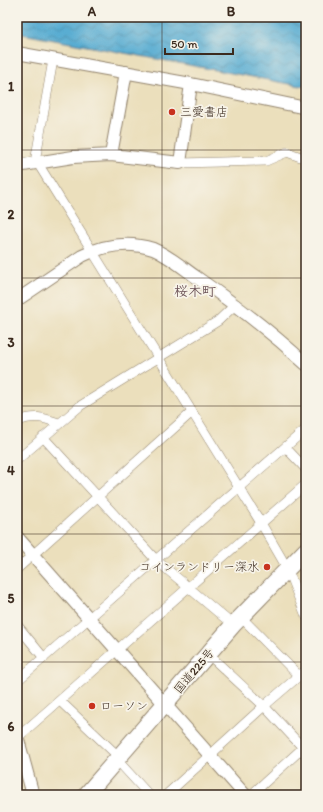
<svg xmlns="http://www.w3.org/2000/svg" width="323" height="812" viewBox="0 0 323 812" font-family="Itim,'Klee One',sans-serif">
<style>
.water{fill:url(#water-waves);stroke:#486a78}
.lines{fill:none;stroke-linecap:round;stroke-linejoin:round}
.street-casing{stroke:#93846d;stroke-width:10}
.secondary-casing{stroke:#93846d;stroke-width:14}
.highway-casing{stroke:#93846d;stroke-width:18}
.street{stroke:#fff;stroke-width:9}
.secondary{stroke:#fff;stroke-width:12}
.highway{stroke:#fff;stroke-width:16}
.grid{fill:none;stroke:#3b2a1e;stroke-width:1;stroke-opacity:0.55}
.poi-dot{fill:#c8321e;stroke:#f7f3e8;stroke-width:1.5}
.labels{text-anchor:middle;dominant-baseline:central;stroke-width:3.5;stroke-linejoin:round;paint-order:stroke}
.poi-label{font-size:12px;fill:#3b2a1e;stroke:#f7f3e8;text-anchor:start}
.street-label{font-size:12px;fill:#3b2a1e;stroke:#f7f3e8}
.quarter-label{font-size:14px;font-weight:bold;fill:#6c5358;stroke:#f7f3e8}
.neatline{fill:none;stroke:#3b2a1e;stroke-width:1.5}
.grid-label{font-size:13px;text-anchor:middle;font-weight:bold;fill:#3b2a1e}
</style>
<defs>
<pattern id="water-waves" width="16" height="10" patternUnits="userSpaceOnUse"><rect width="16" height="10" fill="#55abd1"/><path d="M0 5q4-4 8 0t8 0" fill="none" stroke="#488ba9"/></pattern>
</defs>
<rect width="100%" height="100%" fill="#f7f3e8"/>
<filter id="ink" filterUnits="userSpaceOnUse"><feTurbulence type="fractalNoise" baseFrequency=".025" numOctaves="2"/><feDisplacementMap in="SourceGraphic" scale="8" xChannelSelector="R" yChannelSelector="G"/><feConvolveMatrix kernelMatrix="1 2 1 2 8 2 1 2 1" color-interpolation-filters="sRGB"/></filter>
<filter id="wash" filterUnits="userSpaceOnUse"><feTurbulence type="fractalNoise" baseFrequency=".012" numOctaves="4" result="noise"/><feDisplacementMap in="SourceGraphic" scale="16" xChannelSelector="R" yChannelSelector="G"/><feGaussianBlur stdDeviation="0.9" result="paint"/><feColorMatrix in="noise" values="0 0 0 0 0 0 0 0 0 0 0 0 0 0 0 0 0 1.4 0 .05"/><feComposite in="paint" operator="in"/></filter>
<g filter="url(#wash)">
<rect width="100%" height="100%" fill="#ebdfbc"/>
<!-- water -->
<path class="water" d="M17,17H306V87L17,33Z"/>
</g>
<g filter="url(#ink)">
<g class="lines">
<defs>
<path id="street" d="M35,162L53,60
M37,162L261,523L287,568L306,616
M180,163L266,161L287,152L306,159
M17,421C35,415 41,417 59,423
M43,437L156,560L233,625
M286,448L306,469
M17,460L80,406L218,321L236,304
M17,569L192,412
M241,617L299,676
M17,625L44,658
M208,654L264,706L306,751
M17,681L306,429
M60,701L119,757
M18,737L306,484
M117,760L149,795
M166,795L264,706L306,670
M251,795L306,745"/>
<path id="secondary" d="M17,53L191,84L306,108
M111,155L126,72
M17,166L73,157L111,155L180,163L191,84
M17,300L82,256C104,245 128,241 153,249C168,255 183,268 196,277C235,304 271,332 306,364
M17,537L245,795
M17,736L33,795"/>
<path id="highway" d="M86,795L233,625L306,550"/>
</defs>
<!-- street casing -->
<use href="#street" class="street-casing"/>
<!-- secondary casing -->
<use href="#secondary" class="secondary-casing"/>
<!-- highway casing -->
<use href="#highway" class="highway-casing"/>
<!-- street -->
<use href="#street" class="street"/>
<!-- secondary -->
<use href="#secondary" class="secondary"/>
<!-- highway -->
<use href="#highway" class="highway"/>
</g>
</g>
<!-- grid -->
<path class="grid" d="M162,17V795M17,150H306M17,278H306M17,406H306M17,534H306M17,662H306"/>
<!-- markers -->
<g class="poi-dot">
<circle cx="172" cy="112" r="4"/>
<circle cx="267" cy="567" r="4"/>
<circle cx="92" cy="706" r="4"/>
</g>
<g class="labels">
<!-- poi labels -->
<g class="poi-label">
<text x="180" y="112">三愛書店</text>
<text x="259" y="567" text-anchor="end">コインランドリー深水</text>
<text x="100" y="706">ローソン</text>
</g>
<!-- street labels -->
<g class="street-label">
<text transform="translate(194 671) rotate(-50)">国道225号</text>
</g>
<!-- quarter labels -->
<g class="quarter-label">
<text x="195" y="291">桜木町</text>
</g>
</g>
<!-- margin -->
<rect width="323" height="812" fill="none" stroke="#f7f3e8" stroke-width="44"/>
<!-- scale -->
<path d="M165 48v6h68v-6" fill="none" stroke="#3b2a1e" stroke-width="2"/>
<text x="171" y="48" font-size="12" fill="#3b2a1e" stroke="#f7f3e8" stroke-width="3" paint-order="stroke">50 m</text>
<rect x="22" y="22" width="279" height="768" class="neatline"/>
<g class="grid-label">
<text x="92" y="16">A</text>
<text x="231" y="16">B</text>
<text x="11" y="91">1</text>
<text x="11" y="219">2</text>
<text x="11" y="347">3</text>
<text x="11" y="475">4</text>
<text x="11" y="603">5</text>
<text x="11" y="731">6</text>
</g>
</svg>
